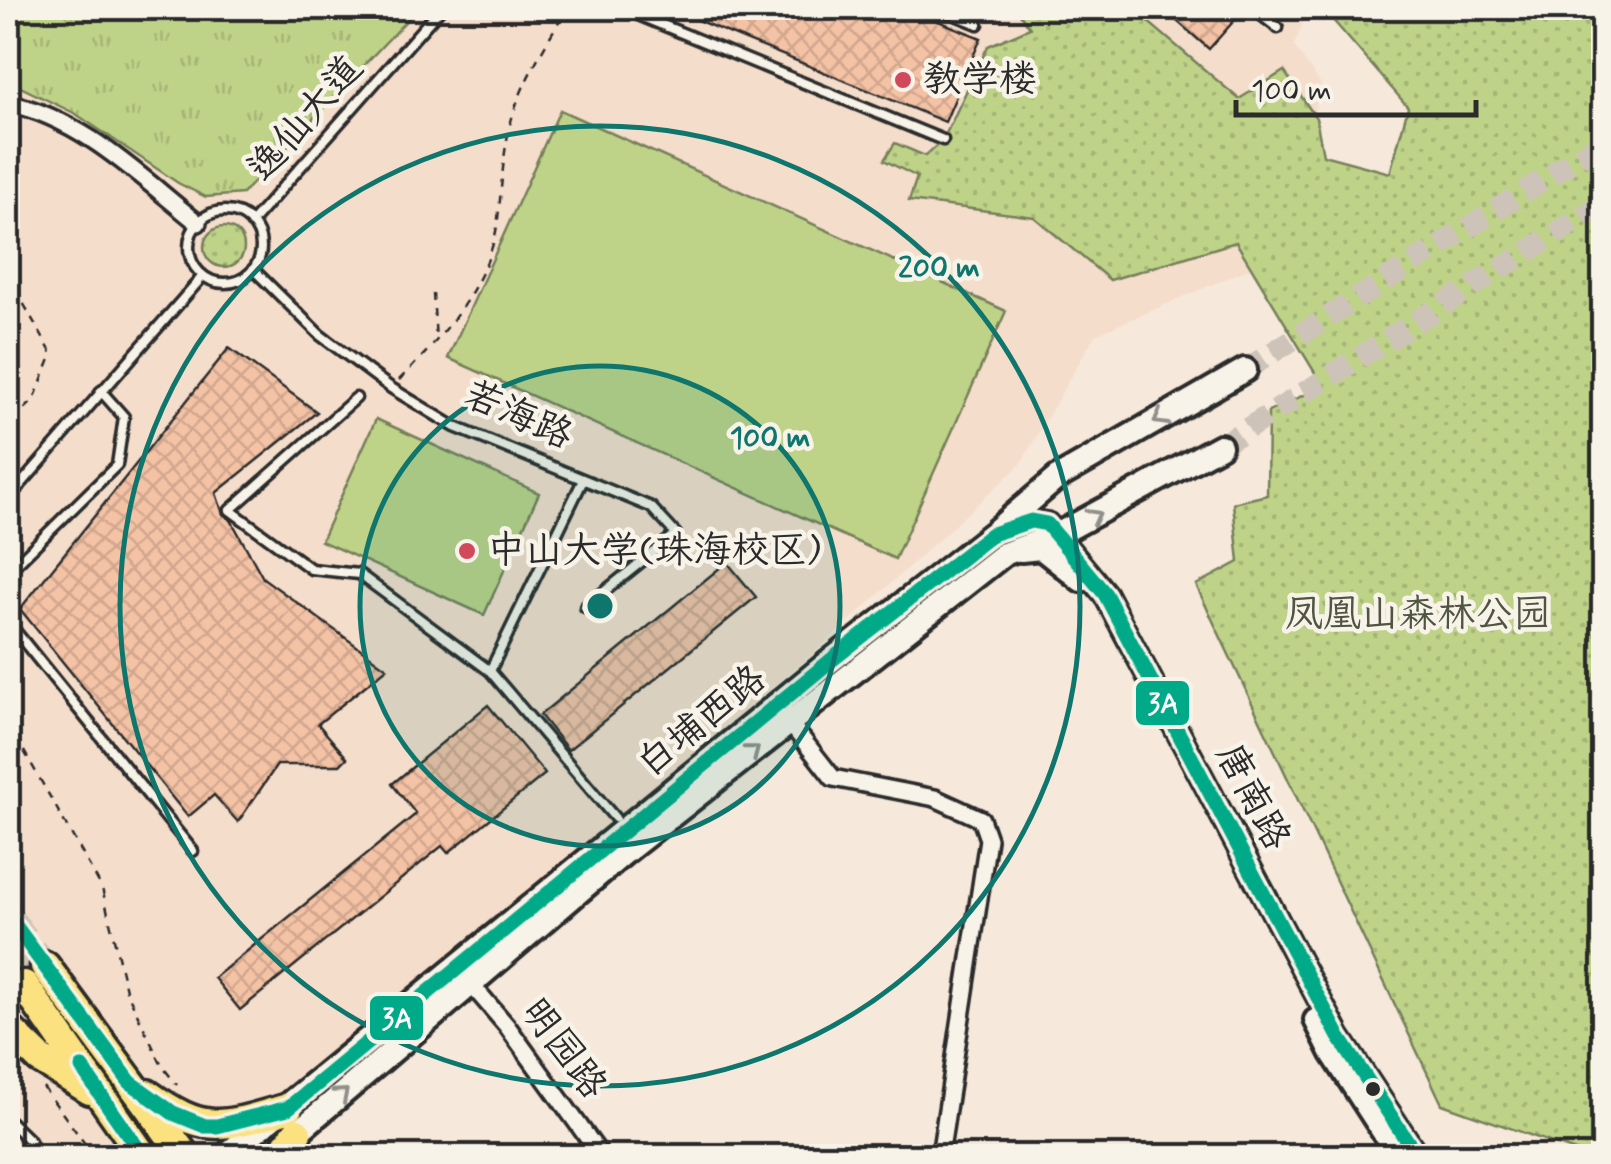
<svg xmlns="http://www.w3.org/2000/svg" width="1611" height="1164" viewBox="0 0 1611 1164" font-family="Mynerve,'LXGW WenKai TC',sans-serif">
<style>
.built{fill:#f5ddcb}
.grass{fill:url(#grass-tufts);stroke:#757f5a;stroke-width:2.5}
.park{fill:url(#park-dots);stroke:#757f5a;stroke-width:2.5}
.pitch{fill:#bfd388;stroke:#757f5a;stroke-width:2.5}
.building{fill:url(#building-cross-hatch);stroke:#2b2b2b;stroke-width:2.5}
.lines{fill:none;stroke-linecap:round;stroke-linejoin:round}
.secondary-tunnel{stroke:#cdc3b8;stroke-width:22;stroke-dasharray:22 11;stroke-linecap:butt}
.trunk-tunnel{stroke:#cdc3b8;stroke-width:28;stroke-dasharray:28 14;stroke-linecap:butt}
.service-casing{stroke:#2b2b2b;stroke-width:15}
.minor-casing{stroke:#2b2b2b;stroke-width:22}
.tertiary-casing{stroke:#2b2b2b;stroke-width:28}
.secondary-casing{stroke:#2b2b2b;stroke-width:30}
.trunk-casing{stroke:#2b2b2b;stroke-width:35}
.path{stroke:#2b2b2b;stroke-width:2.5;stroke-dasharray:8 8;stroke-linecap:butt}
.service{stroke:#f7f3e8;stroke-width:8}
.minor{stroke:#f7f3e8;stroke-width:15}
.tertiary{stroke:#f7f3e8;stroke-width:20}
.secondary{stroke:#f7f3e8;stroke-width:22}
.trunk{stroke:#fbe180;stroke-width:28}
.bus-1-casing{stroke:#f7f3e8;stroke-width:22}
.bus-1{stroke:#0a8;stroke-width:15}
.oneway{stroke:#918f8a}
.ring{fill:none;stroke:#0f766e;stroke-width:5}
.poi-dot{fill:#d1495b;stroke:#f7f3e8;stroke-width:4}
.bus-dot{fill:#2b2b2b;stroke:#f7f3e8;stroke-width:4}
.labels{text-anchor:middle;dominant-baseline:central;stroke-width:9;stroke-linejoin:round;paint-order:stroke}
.poi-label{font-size:38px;fill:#2b2b2b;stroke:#f7f3e8;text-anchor:start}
.street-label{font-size:38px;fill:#2b2b2b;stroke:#f7f3e8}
.park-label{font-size:38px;fill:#505542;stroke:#f7f3e8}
.centre{fill:#0f766e;stroke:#f7f3e8;stroke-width:5}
.ring-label{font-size:30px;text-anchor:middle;font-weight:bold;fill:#0f766e;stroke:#f7f3e8;stroke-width:9;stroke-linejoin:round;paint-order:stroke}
.line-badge{stroke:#f7f3e8;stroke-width:4}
.badge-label{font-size:28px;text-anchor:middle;font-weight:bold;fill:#fff}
</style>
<defs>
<pattern id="grass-tufts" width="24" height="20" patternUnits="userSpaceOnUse" patternTransform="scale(2.5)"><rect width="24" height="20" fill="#bfd388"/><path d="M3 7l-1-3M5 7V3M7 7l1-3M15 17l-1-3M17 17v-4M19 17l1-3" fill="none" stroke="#a4b576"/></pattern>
<pattern id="park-dots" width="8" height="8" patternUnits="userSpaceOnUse" patternTransform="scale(2.5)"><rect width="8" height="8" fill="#bfd388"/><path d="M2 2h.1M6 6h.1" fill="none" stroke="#a4b576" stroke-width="1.8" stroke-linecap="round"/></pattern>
<pattern id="building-cross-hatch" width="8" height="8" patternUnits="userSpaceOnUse" patternTransform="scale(2.5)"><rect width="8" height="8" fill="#f4c2a5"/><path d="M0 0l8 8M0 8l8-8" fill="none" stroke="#d1a78e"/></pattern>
</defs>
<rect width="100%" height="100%" fill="#f6e9db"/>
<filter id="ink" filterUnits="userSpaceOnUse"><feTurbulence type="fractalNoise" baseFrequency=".01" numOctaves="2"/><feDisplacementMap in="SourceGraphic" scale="20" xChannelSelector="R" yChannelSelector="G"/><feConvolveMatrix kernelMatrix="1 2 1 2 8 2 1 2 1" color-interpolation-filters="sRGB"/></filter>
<g filter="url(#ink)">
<!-- built -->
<path class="built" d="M8,8H1309L1294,46L1321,84L1281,255L1095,335L1020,465L831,638L215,1156H8Z"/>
<!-- grass -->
<path class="grass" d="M8,8H418L242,194L206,197L178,183L76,114L8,81Z"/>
<!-- park -->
<path class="park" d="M1016,8H1132L1239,99L1284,71L1316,118L1323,155L1390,173L1408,107L1326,12L1330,8H1603V1156L1578,1152L1442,1104L1196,585L1239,562L1233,503L1267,495L1268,412L1323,386L1236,242L1110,280L1034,217L909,201L917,177L884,160L895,143L925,156L943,140L988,46L1030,28Z
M204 247a20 20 0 1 1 40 0a20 20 0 1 1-40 0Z"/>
<!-- pitch -->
<path class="pitch" d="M560,110L1006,311L895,559L448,358Z
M376,419L539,493L484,615L321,541Z"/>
<!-- building -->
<path class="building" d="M668,8H906L981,38L945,122Z
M1162,8H1232L1240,14L1209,49Z
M229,348L317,412L216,493L223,514L231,520L263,578L387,668L318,724L347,758L340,765H277L238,822L214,795L188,817L20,609Z
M727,562L756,597L568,750L540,715Z
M488,705L545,774L448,853L442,846L240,1010L214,978L416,814L392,784Z"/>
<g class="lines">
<!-- secondary-tunnel -->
<path class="secondary-tunnel" d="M1245,370L1604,141
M1220,446L1604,203"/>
<!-- trunk-tunnel -->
<path class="trunk-tunnel" d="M8,916L45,966
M8,963L24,985"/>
<defs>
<path id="service" d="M621,8L943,140
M938,8L978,24
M1252,8L1278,28
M189 247a36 36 0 1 1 72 0a36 36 0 1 1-72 0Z
M251,223L441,8
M253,269L320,335L391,388L455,427L651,507L676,534L585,607
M356,398L230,510L311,569L359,574L490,671
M583,480L490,671L615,818
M8,499L203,276
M8,572L117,465L124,417L101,391
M8,622L193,851
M8,1120L30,1141L37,1156"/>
<path id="minor" d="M8,103C83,119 139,176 198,223
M789,722L833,778L935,798L981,819L988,839L940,1156
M470,983L507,1026L601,1156"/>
<path id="tertiary" d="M996,533L1031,521L1047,524L1105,594L1339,1037L1417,1156
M1021,551L1041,549L1081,581
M1315,1020L1332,1054L1398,1156"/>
<path id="secondary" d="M286,1142L624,853L1004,554L1057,535L1220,446
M225,1156L829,662L992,534L1057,478L1245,370"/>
<path id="trunk" d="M45,966L185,1156
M24,985L143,1156
M8,1028L40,1059L90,1090
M147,1094C206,1136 222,1127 288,1108
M279,1156L297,1133"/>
</defs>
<!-- service casing -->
<use href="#service" class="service-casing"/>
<!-- minor casing -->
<use href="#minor" class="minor-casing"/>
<!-- tertiary casing -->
<use href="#tertiary" class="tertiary-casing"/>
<!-- secondary casing -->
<use href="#secondary" class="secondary-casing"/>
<!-- trunk casing -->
<use href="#trunk" class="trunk-casing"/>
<!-- path -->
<path class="path" d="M8,276L52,354L34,400L8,425
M433,293L436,340
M399,380C441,339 487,286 497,226C502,190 502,153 512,118C522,82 548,40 567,8
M8,723L102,888L126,990L162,1066L177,1085
M43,1087L94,1156"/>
<!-- service -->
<use href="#service" class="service"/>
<!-- minor -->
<use href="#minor" class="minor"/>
<!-- tertiary -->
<use href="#tertiary" class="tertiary"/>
<!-- secondary -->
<use href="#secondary" class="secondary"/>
<!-- trunk -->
<use href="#trunk" class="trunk"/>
<defs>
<path id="bus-1" d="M8,916L130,1082L173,1113L205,1126H217L288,1108L829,662L992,534L1031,521L1047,524L1105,594L1339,1037L1417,1156
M82,1068L143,1156"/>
</defs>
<!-- bus-1 casing -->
<use href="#bus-1" class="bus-1-casing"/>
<!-- bus-1 -->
<use href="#bus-1" class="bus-1"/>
</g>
<!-- one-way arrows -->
<defs><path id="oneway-chevron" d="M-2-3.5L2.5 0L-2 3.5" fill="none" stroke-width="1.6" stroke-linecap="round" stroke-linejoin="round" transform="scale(2.5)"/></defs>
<g class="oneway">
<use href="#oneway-chevron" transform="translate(1160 419) rotate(150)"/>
<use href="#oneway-chevron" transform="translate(1094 516) rotate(-28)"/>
<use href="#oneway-chevron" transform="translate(753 751) rotate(-38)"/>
<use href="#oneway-chevron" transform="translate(342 1094) rotate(-41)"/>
</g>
</g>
<!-- distance rings -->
<circle cx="600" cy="606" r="240" fill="#0f766e" fill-opacity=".12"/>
<g class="ring">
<circle cx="600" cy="606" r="240"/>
<circle cx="600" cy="606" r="480"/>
</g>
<!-- markers -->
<g class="poi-dot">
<circle cx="903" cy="80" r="10"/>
<circle cx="467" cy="551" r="10"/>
</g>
<circle class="bus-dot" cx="1373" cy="1089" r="9"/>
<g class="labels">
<!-- poi labels -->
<g class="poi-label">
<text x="923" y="80">教学楼</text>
<text x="487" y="551">中山大学(珠海校区)</text>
</g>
<!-- street labels -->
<g class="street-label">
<text transform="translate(306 119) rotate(-49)">逸仙大道</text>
<text transform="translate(518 416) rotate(24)">若海路</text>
<text transform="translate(702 722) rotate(-39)">白埔西路</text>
<text transform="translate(1252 797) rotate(62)">唐南路</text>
<text transform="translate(563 1049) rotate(53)">明园路</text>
</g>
<!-- park labels -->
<g class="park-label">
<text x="1418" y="615">凤凰山森林公园</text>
</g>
</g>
<circle cx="600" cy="606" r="15" class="centre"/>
<g class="ring-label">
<text x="939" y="277">200 m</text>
<text x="770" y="447">100 m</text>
</g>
<g class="line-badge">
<rect x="1134" y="679" width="57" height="48" rx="10" fill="#0a8"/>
<rect x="368" y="994" width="57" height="48" rx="10" fill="#0a8"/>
</g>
<g class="badge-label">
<text x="1163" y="713">3A</text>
<text x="397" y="1028">3A</text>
</g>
<!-- margin -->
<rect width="1611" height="1164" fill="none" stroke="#f7f3e8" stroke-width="40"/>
<rect x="20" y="20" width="1571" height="1124" fill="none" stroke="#2b2b2b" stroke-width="4" filter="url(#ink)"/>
<!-- scale -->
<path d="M1236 100v15h240v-15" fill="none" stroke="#2b2b2b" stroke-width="5"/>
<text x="1251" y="100" font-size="30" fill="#2b2b2b" stroke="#f7f3e8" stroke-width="8" paint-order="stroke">100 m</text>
</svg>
